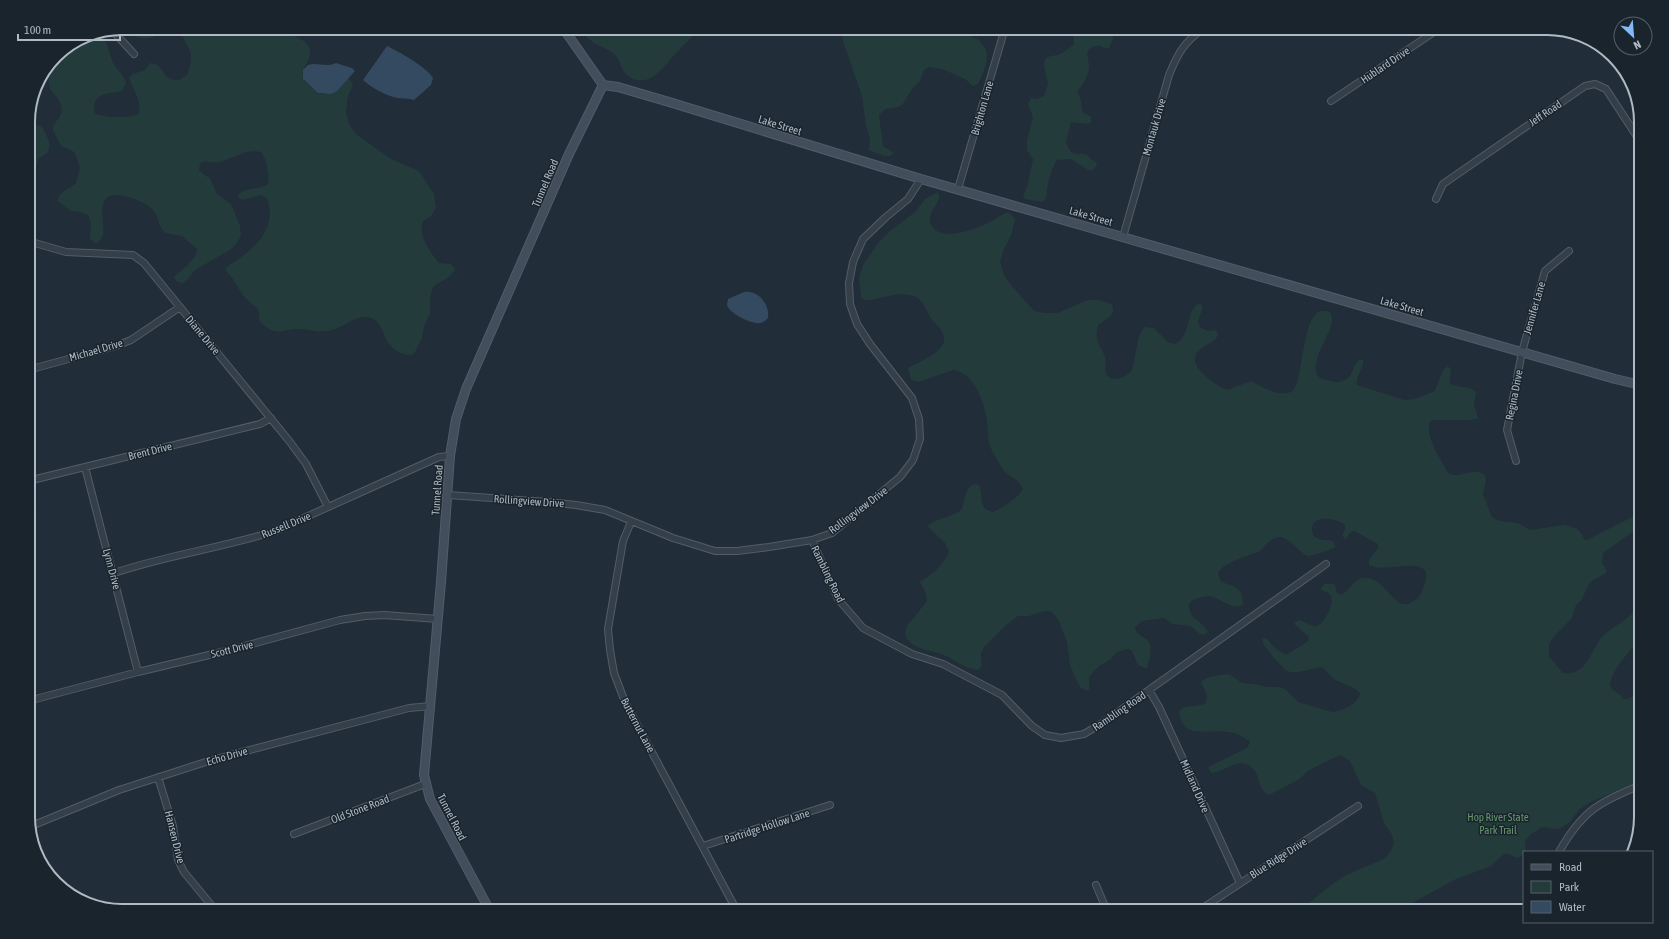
<svg xmlns="http://www.w3.org/2000/svg" width="1669" height="939" viewBox="0 0 1669 939" font-family="'Asap Condensed',sans-serif">
<style>
.green{fill:#243b3b}
.water{fill:#344a60}
.lines{fill:none;stroke-linecap:round;stroke-linejoin:round}
.street-casing{stroke:#525d67;stroke-width:8}
.secondary-casing{stroke:#525d67;stroke-width:10}
.street{stroke:#343f49;stroke-width:6}
.secondary{stroke:#424e5c;stroke-width:8}
.labels{text-anchor:middle;dominant-baseline:central;stroke-width:3;stroke-linejoin:round;paint-order:stroke}
.street-label{font-size:11px;fill:#afbac5;stroke:#1a242d}
.park-label{font-size:11px;fill:#66966d;stroke:#1a242d}
.rim{fill:none;stroke:#afbac5;stroke-width:2}
</style>
<rect width="100%" height="100%" fill="#212d38"/>
<!-- green -->
<path class="green" d="M125,28H160L156,36C143,42 134,37 125,28Z
M178,28H280C287,35 298,36 305,42C316,52 306,62 303,71C302,75 304,78 304,81L320,94H327L349,78L353,85L348,96L346,112L349,124L356,134L391,159L419,171L434,194L436,208L431,216L423,221C418,236 430,252 439,263L450,264L455,268C453,278 440,281 433,287L430,298V313L424,327L422,338L414,354C404,358 391,349 386,339C381,328 379,316 363,317C352,318 344,326 335,329C318,335 311,328 296,329C285,329 278,336 266,327C256,320 261,317 258,309C256,306 251,304 248,301C240,293 235,280 227,272L226,268C231,263 238,260 244,255C262,242 276,222 267,199L261,195L243,200L237,197C242,186 260,191 268,184C270,178 266,157 261,152C247,148 232,159 219,162C211,164 207,159 200,163L199,170L204,175L210,178L217,194L231,204L240,226L241,236L236,244L230,250L195,270L188,279L183,283L177,282L174,277C181,269 197,261 197,249L182,236L165,233C158,225 158,217 154,211C148,202 111,187 105,200C99,210 105,225 103,236L98,243H95L90,239L91,223L88,215L81,212L71,211L58,201C58,191 70,189 76,183L80,168L75,153L71,150L61,146L53,130V126L60,116L62,109L59,100L50,89L47,68L56,55L86,35L101,32C108,42 108,52 113,62C116,70 124,74 126,83L122,91C107,94 90,93 95,114C104,117 131,119 139,113C142,101 132,89 129,77L133,74L145,70L150,63L158,65L167,77L174,80H179L186,76L188,73L191,60V53Z
M628,28H700C693,37 685,43 677,52C665,65 649,91 628,76C620,70 621,59 613,53C603,46 591,44 583,33L585,30C594,29 599,34 607,36C612,37 623,31 628,28Z
M841,28H954L979,40L986,49L987,56L986,64L982,76L978,84L973,86L965,79L942,69L929,67L924,70L920,81L913,88L902,105L898,107L885,109L879,115L883,146L894,153L890,156H884L869,150L870,138L866,126L862,96L844,44L841,34Z
M1073,28H1113V38L1109,48H1104L1099,45C1081,50 1089,54 1089,67C1088,77 1083,84 1078,91C1078,95 1080,97 1081,101C1083,111 1079,112 1091,116V123L1087,124L1071,122L1066,142C1071,158 1076,152 1088,155L1091,159L1096,162L1097,165L1094,169L1090,171L1071,159L1057,160C1054,163 1049,179 1048,184C1046,192 1049,197 1042,202L1025,199L1023,196L1027,187L1033,159L1027,150V140L1033,117L1028,104L1031,98L1037,99L1044,96L1048,83L1044,67L1045,59C1050,55 1054,56 1060,54C1066,51 1069,48 1074,44Z
M38,125L42,127C46,134 54,146 46,154C43,156 40,157 38,160L34,178L29,181L28,126Z
M938,192C943,202 928,210 930,221C936,246 978,228 992,221C997,218 1002,214 1008,212L1015,219L1012,233L1004,249L1000,261L1004,275L1010,284L1034,311L1045,313H1057L1088,300H1099L1111,304C1118,314 1106,320 1098,325C1094,344 1100,342 1105,357C1107,363 1104,368 1106,373C1111,384 1127,377 1132,370L1139,336L1144,327L1154,328L1168,342L1175,344C1192,337 1185,308 1200,303L1203,307L1198,321L1200,327L1207,331L1216,330L1218,334C1216,343 1208,343 1202,348C1180,363 1214,384 1227,390L1251,381C1262,387 1279,397 1291,392C1306,385 1299,295 1331,313C1331,316 1332,319 1332,322C1331,334 1307,365 1319,377C1322,380 1327,380 1331,381C1337,383 1343,382 1348,378C1353,374 1353,365 1359,360H1363C1364,370 1355,376 1357,385L1404,400L1415,399L1435,391L1443,370L1448,366L1451,370L1449,383C1457,388 1468,385 1476,392L1474,405L1478,417L1477,419L1467,420H1432C1421,431 1442,461 1448,473C1459,480 1474,466 1485,475L1486,480L1483,494L1492,517L1500,521L1518,523L1530,530L1564,525C1577,528 1579,528 1585,540H1587L1636,515L1641,514V526L1603,553L1602,563L1607,571L1605,574L1593,580L1589,584L1582,599L1576,605L1572,618L1553,637L1549,644V656L1563,673C1587,677 1591,649 1602,637C1611,627 1625,622 1634,611C1638,605 1636,597 1641,591C1641,598 1643,630 1641,635C1632,652 1613,665 1610,685L1612,689L1623,697L1622,699H1627L1634,696L1641,684V721L1635,725L1634,732L1636,736H1641V780L1591,802L1580,809L1569,823L1562,827L1558,829L1542,827L1530,835L1525,841L1526,852H1524L1522,856L1517,858L1509,854H1504L1491,866L1456,879L1398,911H1299L1331,885L1346,875L1384,859L1391,851L1394,843L1392,835L1384,823L1375,793L1361,785L1350,761L1340,755L1309,770L1298,780L1269,795C1256,789 1261,773 1250,766C1236,757 1224,773 1211,773L1208,767L1247,748L1250,742C1245,737 1234,732 1227,732C1209,729 1182,740 1179,712L1184,707L1202,705L1206,703L1207,695L1201,682C1206,676 1221,675 1229,674L1242,683L1255,684L1267,687H1278L1285,689L1298,702L1332,712C1341,712 1359,703 1360,693L1354,688L1335,680L1322,667C1310,668 1296,676 1285,670C1278,662 1263,648 1262,639L1266,638L1276,649L1286,655L1307,642L1309,640L1308,636L1295,625V622L1299,620L1316,627C1325,623 1336,602 1330,594L1321,590V588L1324,584H1333L1335,585L1337,593L1341,595C1351,590 1353,578 1366,578C1386,578 1394,613 1412,602C1419,598 1421,595 1423,588C1426,581 1428,577 1425,570C1411,560 1390,572 1371,566L1369,565V560L1378,548V544L1354,531L1350,533L1346,539L1342,536L1345,529V525C1337,519 1314,514 1312,527C1312,530 1312,533 1314,536C1320,542 1328,538 1334,542L1335,547C1333,549 1312,556 1308,556C1299,553 1291,539 1281,537C1270,536 1265,548 1258,552C1248,556 1221,563 1218,574L1221,581C1233,588 1243,585 1243,604C1233,612 1220,598 1210,596C1203,596 1197,598 1191,601L1189,605C1190,622 1202,619 1208,632L1205,635L1200,634L1191,626L1173,624L1164,618L1142,621L1135,627C1136,637 1147,636 1150,644C1152,652 1149,660 1147,668H1145L1138,665L1132,651L1128,649L1117,652L1111,659L1098,667L1089,677V690L1088,691L1081,688L1078,684L1070,665L1067,642L1059,621L1051,611H1044L1029,616H1018L1006,625L984,647L981,654L982,666L978,670C962,668 955,659 941,654C930,650 909,649 905,634L907,626L927,601L926,593L920,582C931,575 944,565 949,552L945,543L927,526C937,518 950,518 961,510C966,501 963,490 974,484L979,485L980,488C983,499 978,509 993,512C1003,507 1017,499 1023,489C1020,480 1009,477 1003,470C999,464 996,457 992,451C986,439 989,428 986,415C982,397 973,373 953,370L918,382L911,380L908,368C918,362 935,356 942,346C944,343 945,338 943,334C941,328 936,324 932,320C927,313 924,301 916,297C902,290 884,298 870,300H865L861,297L859,278L863,265L878,243L890,231L915,212L925,199Z"/>
<!-- water -->
<path class="water" d="M387,46C398,51 428,68 433,78L431,85L414,100C408,98 404,99 398,98C386,96 372,88 363,80Z
M336,63L352,68L355,71L337,91L331,94L318,93L303,79V70L308,65C319,62 324,68 336,63Z
M744,292C758,290 770,304 768,318C765,321 762,324 757,323C750,323 729,313 727,305C727,303 728,301 728,299Z"/>
<g class="lines">
<defs>
<path id="street" d="M112,30L134,54
M1331,101L1440,28
M958,189L1005,28
M1436,199L1443,184L1585,86L1595,84L1606,89L1636,135L1641,149
M1123,237L1169,75C1178,53 1184,42 1204,28
M28,241L66,252L133,255L144,263L290,442L306,464L328,507
M28,370L116,346L131,340L180,307
M1516,461L1507,430L1522,352L1545,271L1569,251
M85,467L138,672
M28,481L260,424L271,418
M448,495L548,502L576,505L605,510L673,538L715,551H737L769,547L812,540L832,533L900,477L913,460L920,439L919,419L912,398L870,344L857,324L850,304L849,283L853,262L863,239L886,217L908,199L921,179
M631,522L623,541L608,629L610,650L614,673L625,702L737,911
M812,540L838,599L863,628L912,654L943,664L1002,695L1032,726L1045,735L1061,738L1084,734L1104,722L1326,564
M114,573C167,555 222,548 275,531L439,457L450,456
M28,686L32,701
M1149,690L1159,707L1240,883
M28,701L138,672L230,650L340,620L365,616L384,615L438,619
M158,777L173,826L178,860L184,872L216,911
M29,827L119,790L212,760L409,708L431,706
M294,834L425,784
M703,846L830,805
M1559,852C1582,811 1599,802 1641,785
M1096,885L1107,911
M1198,911L1358,806"/>
<path id="secondary" d="M563,28L603,85L618,87L669,102L921,179L1615,379L1641,385
M490,911L430,799L424,775L441,582L450,456L456,419L466,389L569,154L603,85"/>
</defs>
<!-- street casing -->
<use href="#street" class="street-casing"/>
<!-- secondary casing -->
<use href="#secondary" class="secondary-casing"/>
<!-- street -->
<use href="#street" class="street"/>
<!-- secondary -->
<use href="#secondary" class="secondary"/>
</g>
<g class="labels">
<!-- street labels -->
<g class="street-label">
<text transform="translate(1385 65) rotate(-34)">Hublard Drive</text>
<text transform="translate(982 108) rotate(-74)">Brighton Lane</text>
<text transform="translate(1545 113) rotate(-34)">Jeff Road</text>
<text transform="translate(780 125) rotate(17)">Lake Street</text>
<text transform="translate(1154 127) rotate(-74)">Montauk Drive</text>
<text transform="translate(545 183) rotate(-67)">Tunnel Road</text>
<text transform="translate(1091 216) rotate(16)">Lake Street</text>
<text transform="translate(1402 306) rotate(16)">Lake Street</text>
<text transform="translate(1534 308) rotate(-74)">Jennifer Lane</text>
<text transform="translate(203 335) rotate(50)">Diane Drive</text>
<text transform="translate(96 350) rotate(-16)">Michael Drive</text>
<text transform="translate(1514 395) rotate(-79)">Regina Drive</text>
<text transform="translate(150 451) rotate(-14)">Brent Drive</text>
<text transform="translate(437 490) rotate(-86)">Tunnel Road</text>
<text transform="translate(529 501) rotate(4)">Rollingview Drive</text>
<text transform="translate(858 510) rotate(-37)">Rollingview Drive</text>
<text transform="translate(286 525) rotate(-22)">Russell Drive</text>
<text transform="translate(112 569) rotate(75)">Lynn Drive</text>
<text transform="translate(828 574) rotate(64)">Rambling Road</text>
<text transform="translate(232 649) rotate(-14)">Scott Drive</text>
<text transform="translate(1119 711) rotate(-34)">Rambling Road</text>
<text transform="translate(638 725) rotate(62)">Butternut Lane</text>
<text transform="translate(227 756) rotate(-16)">Echo Drive</text>
<text transform="translate(1195 786) rotate(66)">Midland Drive</text>
<text transform="translate(360 809) rotate(-21)">Old Stone Road</text>
<text transform="translate(452 817) rotate(63)">Tunnel Road</text>
<text transform="translate(767 826) rotate(-18)">Partridge Hollow Lane</text>
<text transform="translate(175 837) rotate(76)">Hansen Drive</text>
<text transform="translate(1278 858) rotate(-33)">Blue Ridge Drive</text>
</g>
<!-- park labels -->
<g class="park-label">
<text x="1498" y="817">Hop River State<tspan x="1498" dy="13">Park Trail</tspan></text>
</g>
</g>
<!-- crop -->
<path d="M0 0H1669V939H0ZM122 35H1547A87 87 0 0 1 1634 122V817A87 87 0 0 1 1547 904H122A87 87 0 0 1 35 817V122A87 87 0 0 1 122 35Z" fill="#1a242d" fill-rule="evenodd"/>
<path class="rim" d="M122 35H1547A87 87 0 0 1 1634 122V817A87 87 0 0 1 1547 904H122A87 87 0 0 1 35 817V122A87 87 0 0 1 122 35Z"/>
<!-- legend -->
<rect x="1523" y="851" width="130" height="72" fill="#1a242d" stroke="#56606a"/>
<rect x="1531" y="864" width="20" height="6" fill="#424e5c" stroke="#56606a"/>
<text x="1559" y="871" font-size="12" fill="#afbac5">Road</text>
<rect x="1531" y="881" width="20" height="12" fill="#243b3b" stroke="#56606a"/>
<text x="1559" y="891" font-size="12" fill="#afbac5">Park</text>
<rect x="1531" y="901" width="20" height="12" fill="#344a60" stroke="#56606a"/>
<text x="1559" y="911" font-size="12" fill="#afbac5">Water</text>
<!-- north arrow -->
<g transform="translate(1633 36) rotate(154)"><circle r="19" fill="#1a242d" stroke="#56606a"/>
<path d="M0-3L7 15L0 10L-7 15Z" fill="#81baf8"/>
<text y="-6" font-size="11" font-weight="bold" text-anchor="middle" fill="#afbac5">N</text>
</g>
<!-- scale -->
<path d="M18 34v6h102v-6" fill="none" stroke="#afbac5" stroke-width="2"/>
<text x="24" y="34" font-size="12" fill="#afbac5" stroke="#1a242d" stroke-width="3" paint-order="stroke">100 m</text>
</svg>
